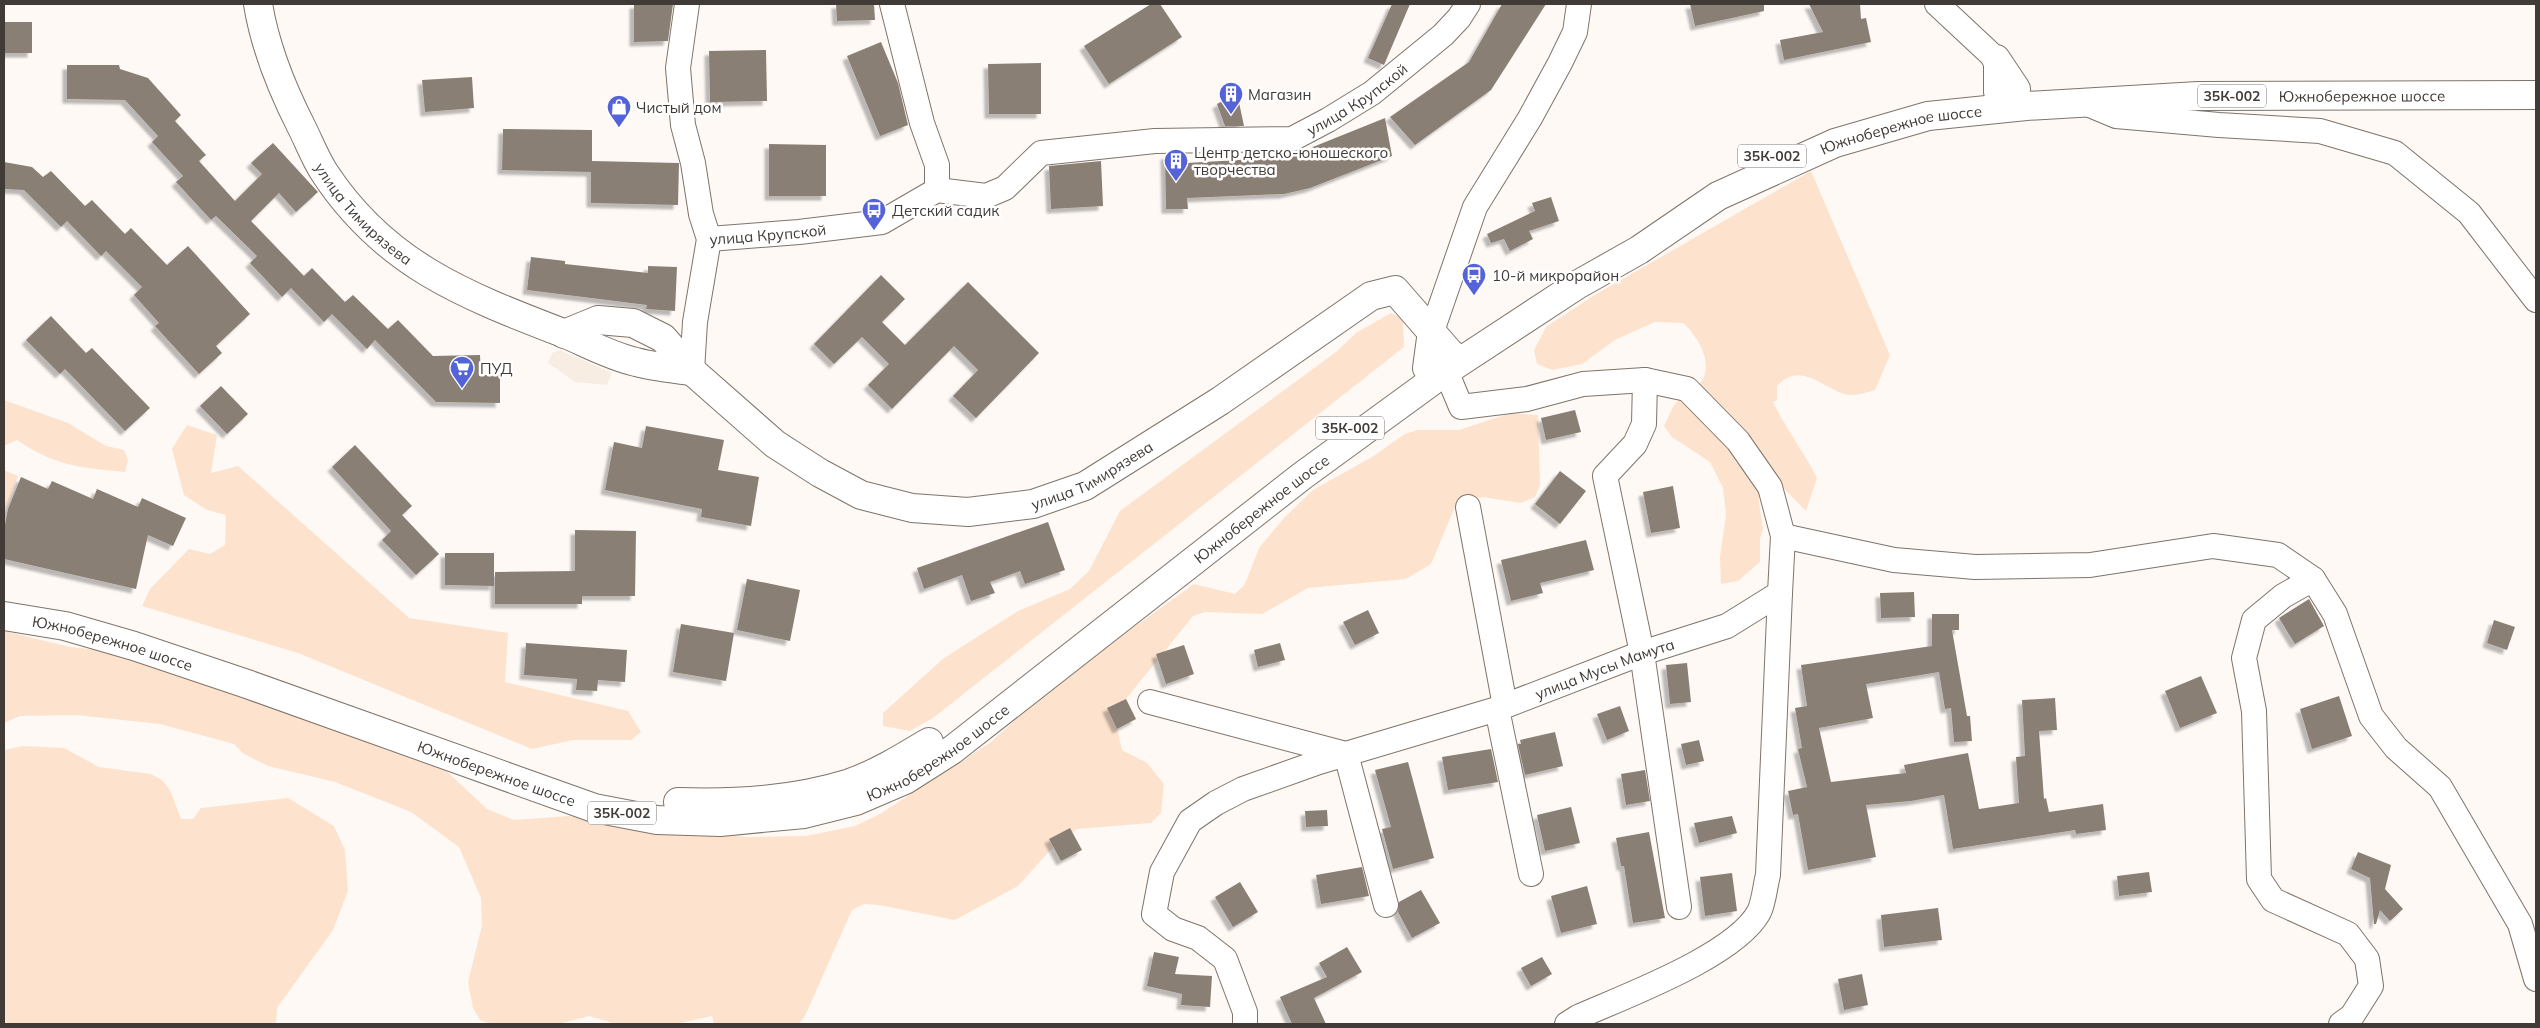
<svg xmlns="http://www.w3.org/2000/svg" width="2540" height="1028" viewBox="0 0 2540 1028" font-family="Mulish,sans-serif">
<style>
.built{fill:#f8ede3}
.green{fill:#fde3cd}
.building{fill:#8a7f75;filter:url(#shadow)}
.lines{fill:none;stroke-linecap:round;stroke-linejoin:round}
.street-casing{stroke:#7f746a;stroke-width:26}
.secondary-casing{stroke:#7f746a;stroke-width:30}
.highway-casing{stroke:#7f746a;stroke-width:30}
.street{stroke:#fff;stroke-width:24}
.secondary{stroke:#fff;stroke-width:28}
.highway{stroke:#fff;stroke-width:28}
.labels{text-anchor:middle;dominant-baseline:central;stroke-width:5;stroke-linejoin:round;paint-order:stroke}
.shield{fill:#fff;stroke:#797673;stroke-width:1}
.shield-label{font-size:14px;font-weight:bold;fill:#403b37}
.poi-label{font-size:15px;fill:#403b37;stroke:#fff;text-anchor:start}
.street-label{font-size:15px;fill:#403b37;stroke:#fff}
</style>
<defs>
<filter id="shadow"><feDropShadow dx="-4.5" dy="4.5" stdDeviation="1" flood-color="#0004"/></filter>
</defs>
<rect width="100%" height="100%" fill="#fef9f5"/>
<!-- built -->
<path class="built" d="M560,350L612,373L607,385L575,382L548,363L552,353Z"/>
<!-- green -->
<path class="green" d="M1811,171L1890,355L1875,390C1868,392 1856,396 1848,395C1821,388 1801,360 1777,386V400L1773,402C1786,429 1804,452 1817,478L1806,511L1758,462L1759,503L1763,528L1760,539V562L1738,581L1721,584L1720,557L1726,515L1723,488L1710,462L1672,437L1664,426C1668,419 1671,408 1677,402C1683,395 1693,392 1699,385C1716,366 1698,336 1683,323L1655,322L1615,340L1582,364L1552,370L1537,364L1534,350L1546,327L1593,296Z
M1391,313L1403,319L1404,347L933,718L910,731L883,726V713L944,658L1018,611L1070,589L1089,571L1120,511L1336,352L1356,333Z
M4,400L68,423L106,446L124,450L128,460L125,472C83,468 54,466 17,440L4,446Z
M1511,413L1538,415L1540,485L1535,497L1521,503L1483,497L1457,502L1431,564L1406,579L1308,588L1262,614L1205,612L1193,616L1126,699L1116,723L1122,750L1147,763L1164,784L1161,813L1151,823L1077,829L1055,845L1018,886L955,920L879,905L864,904L852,910L805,1016L799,1024H714L712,1016L676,1024H616L589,1016L559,1024H492L480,1020L473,1008L468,982L482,925L481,898L459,847L411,812L335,782L268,766L244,754L234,744L160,724L76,715L20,716L4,723V631L70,647L142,655L440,765L487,809L514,820L568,816L747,837L806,836L855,826L880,814L991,742L1055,684L1194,584L1235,594L1245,584L1259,548L1284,518L1313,490L1372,457L1405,434L1418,430H1459Z
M187,425L217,435L211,473L238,466L409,618L508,633L505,682L628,711L641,732L631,740H573L532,749L298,653L142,606L150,589L189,549L210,554L225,545L226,515L207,510L184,495L172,449Z
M4,470L18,476L4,513Z
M23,746L64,748L99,767L151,774L162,780L170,790L181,819H193L201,808L288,798L334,826L345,850L348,891L333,930L277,1008L276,1024H4V750Z"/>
<!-- building -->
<path class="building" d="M634,4H673L668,41L634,42Z
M836,4H874L875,20L837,21Z
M1151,4H1160L1182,37L1109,84L1084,46Z
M1392,4H1410L1384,65L1368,58Z
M1502,4H1546L1491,90L1415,145L1390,117L1469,62Z
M1690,4H1764V11L1695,26Z
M1809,4H1860L1861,19L1866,18L1871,42L1784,60L1780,40L1823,32Z
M4,22H32V53H4Z
M881,42L898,83L908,125L880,136L847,56Z
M766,50L767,101L710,102L709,51Z
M1041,63V114H989L988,64Z
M67,65H119L120,69L148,78L181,115L175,121L206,155L199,161L235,201L262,174L251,163L273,143L318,192L296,212L279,193L251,221L304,276L312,268L345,302L353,295L388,329L398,320L433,356L480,355L481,375H500V403L436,402L375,340L367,349L332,314L324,322L291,288L282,297L250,263L257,256L216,216L211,220L176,182L183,176L152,142L158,136L125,100L67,99Z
M472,77L474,108L425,112L422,80Z
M1237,93L1244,126H1225L1217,104Z
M1385,118L1392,156L1310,188L1284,194L1187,198L1188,209H1166L1165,155H1187V163L1288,157Z
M503,129L592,130V161L679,163L678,205L591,203V172L502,170Z
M769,144L826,145V196H769Z
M1101,161L1103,206L1051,209L1049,166Z
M4,162L32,167L43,177L51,171L85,206L92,200L125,234L131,228L167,265L188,246L250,314L216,346L222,353L199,374L155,326L159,323L134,295L142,287L106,251L101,256L67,221L61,227L24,190L4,189Z
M1551,197L1559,221L1529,231L1533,239L1510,251L1504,239L1491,243L1487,234L1535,211L1532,203Z
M531,257L565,261V264L648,273V266L677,267L675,311L646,309L647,305L527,290Z
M881,275L905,299L882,322L905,345L968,282L1039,353L976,418L953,396L978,370L954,346L892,409L868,385L889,364L862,337L834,364L814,344Z
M51,316L86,353L92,348L150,408L125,431L65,369L60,374L26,340Z
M221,386L248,414L227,434L200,406Z
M1575,410L1581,432L1546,440L1541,418Z
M646,426L724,440L718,470L759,477L751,526L701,517L702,509L605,490L614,442L642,448Z
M355,445L412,506L402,515L439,554L416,575L382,540L391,531L332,467Z
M1560,471L1586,491L1560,524L1535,504Z
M21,477L48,489L52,481L93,499L97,489L138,507L142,498L186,518L173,546L148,535L136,589L4,559V530L8,509Z
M1673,486L1680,528L1651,533L1643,492Z
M1048,522L1065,570L1025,584L1020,571L990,582L995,593L971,601L962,575L924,589L917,568Z
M575,530L636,531L635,596H582V604H495V572L575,571Z
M1586,540L1594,570L1540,583L1543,593L1511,601L1501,560Z
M445,553H494V586L445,585Z
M747,579L800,590L790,641L737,630Z
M1914,592L1915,617L1881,618L1880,593Z
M2309,599L2324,626L2295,644L2279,618Z
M1368,610L1379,633L1355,645L1343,622Z
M1932,614H1959V630H1952L1967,716H1970L1972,741L1954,742L1951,708L1945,709L1939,672L1866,684L1873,718L1819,728L1831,782L1906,773L1904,765L1968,753L1979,809L2019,803L2016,757L2025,756L2022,700L2055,698L2057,730L2039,731L2044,799L2046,798L2049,812L2103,804L2106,830L2076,834L2075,830L1953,849L1944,795L1911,801L1866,805L1876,857L1808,870L1798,814L1793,815L1788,791L1807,787L1798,749L1802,748L1795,708L1807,706L1801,665L1932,646Z
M2494,620L2515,627L2507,650L2487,643Z
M681,624L734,633L726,681L673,672Z
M526,643L627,650L625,682L598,680L597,691L576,690L577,679L524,675Z
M1280,643L1285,660L1258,667L1254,650Z
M1184,645L1194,674L1166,684L1156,654Z
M1687,663L1691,702L1670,704L1666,665Z
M2201,676L2217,713L2180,728L2165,691Z
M2339,696L2352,736L2312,749L2300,709Z
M1126,699L1136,719L1117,729L1107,708Z
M1620,706L1629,731L1607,740L1597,714Z
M1555,732L1563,766L1525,775L1518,744H1521L1520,740Z
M1699,740L1704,761L1686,765L1681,744Z
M1491,749L1498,782L1448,790L1442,757Z
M1408,762L1434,858L1393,869L1382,829L1391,827L1375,770Z
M1645,770L1650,801L1626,805L1621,774Z
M1571,807L1580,843L1545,851L1537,815Z
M1327,810L1328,826L1306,827L1305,811Z
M1732,816L1737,833L1699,843L1694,823Z
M1070,828L1082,850L1061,861L1049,839Z
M1649,832L1665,918L1633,923L1624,866H1621L1616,838Z
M2358,852L2391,865L2385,889L2403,909L2390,921L2380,910L2376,924H2374L2370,878L2351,869Z
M1362,867L1369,896L1321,904L1316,875Z
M2149,872L2152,892L2119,896L2117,876Z
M1732,873L1737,911L1705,916L1700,877Z
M1240,882L1258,912L1233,927L1215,897Z
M1587,886L1597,924L1561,933L1551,896Z
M1421,890L1440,923L1412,938L1398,912L1399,902Z
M1938,908L1942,940L1884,947L1881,915Z
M1347,947L1362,972L1314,998L1326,1024H1292L1280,997L1327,977L1319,963Z
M1154,952L1179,957L1175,974L1212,976L1210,1007L1181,1005L1182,994L1147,986Z
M1542,957L1552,974L1531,986L1521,968Z
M1862,974L1868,1005L1844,1010L1838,979Z"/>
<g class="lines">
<defs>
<g id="street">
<path d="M687,4L678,68L683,125L693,163L701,214L709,239L695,322L692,371"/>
<path d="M1937,4L1996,59V92"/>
<path d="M2085,103L2116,116L2219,125L2320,131L2395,153L2469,213L2536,300"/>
<path id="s1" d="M937,190L986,196L1005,188L1041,153L1155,141L1292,139L1328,120L1372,93L1443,35L1459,18L1468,4"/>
<path id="s2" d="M709,239L799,232L882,222L937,190V165L922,123L892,4"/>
<path d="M1432,331L1475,207L1530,118L1560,63L1575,32L1579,4"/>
<path d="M1645,380L1644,424L1635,444L1605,476L1642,653L1679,907"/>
<path d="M1468,507L1505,706"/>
<path d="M1783,536L1894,560L1975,567L2090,565L2213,546L2278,555L2313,579L2335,614L2371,716L2396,748L2440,787L2520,924L2536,979"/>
<path d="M2313,579L2283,596L2254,620L2244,658L2254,711L2259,879L2273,900L2348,934L2367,959L2371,986L2352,1016L2341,1024"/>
<path d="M1150,702L1346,754L1386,905"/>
<path d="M1497,709L1531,874"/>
<path id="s3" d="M1245,1024V1012L1225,959L1198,938L1173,929L1154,914L1162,872L1190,821L1216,803L1243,789L1319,762L1497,709L1642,653L1727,626L1780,593L1783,536L1770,487L1738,441L1687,389L1645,380L1583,384L1527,399L1461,407L1446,371"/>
<path d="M1567,1024L1578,1017C1625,996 1735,956 1759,912C1764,902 1765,886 1768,875L1780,593"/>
</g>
<g id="secondary">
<path id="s4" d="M258,4C265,47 282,89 302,128C309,142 315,158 324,172C384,264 464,295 563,333C587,343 610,356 636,362C655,367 674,369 692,371"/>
<path d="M1996,59L2016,89"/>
<path id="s5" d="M564,334L598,320L633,323L663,338L692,371L775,444L820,473L861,495L912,508L968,512L1033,504L1085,486L1220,401L1371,296L1395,290L1449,352L1460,361"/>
<path d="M1427,368L1432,331"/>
</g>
<g id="highway">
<path id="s6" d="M4,616L65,626L134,646L247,684L594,808L657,820L720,822L804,814L856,801L905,780L952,750L1302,476L1446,371L1577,285L1639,250L1718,196L1835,143L1928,116L2026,106L2198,96L2536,95"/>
<path d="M678,802C734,804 796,800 850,783C878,773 904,757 929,742"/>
</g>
</defs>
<!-- street casing -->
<use href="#street" class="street-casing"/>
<!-- secondary casing -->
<use href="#secondary" class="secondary-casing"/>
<!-- highway casing -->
<use href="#highway" class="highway-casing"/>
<!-- street -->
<use href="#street" class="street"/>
<!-- secondary -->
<use href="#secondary" class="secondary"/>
<!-- highway -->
<use href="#highway" class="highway"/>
</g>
<!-- icons -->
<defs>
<symbol id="building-pin" viewBox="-11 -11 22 30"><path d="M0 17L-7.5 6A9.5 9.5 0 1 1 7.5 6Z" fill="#5563da" stroke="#fff"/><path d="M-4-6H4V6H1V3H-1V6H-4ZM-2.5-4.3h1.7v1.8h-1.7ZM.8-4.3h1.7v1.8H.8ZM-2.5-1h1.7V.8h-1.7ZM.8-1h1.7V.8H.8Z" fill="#fff"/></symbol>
<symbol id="shop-pin" viewBox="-11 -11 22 30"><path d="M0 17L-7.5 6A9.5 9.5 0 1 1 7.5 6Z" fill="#5563da" stroke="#fff"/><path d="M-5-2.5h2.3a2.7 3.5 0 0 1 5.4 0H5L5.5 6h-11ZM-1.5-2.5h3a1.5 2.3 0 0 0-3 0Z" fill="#fff"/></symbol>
<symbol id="bus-pin" viewBox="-11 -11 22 30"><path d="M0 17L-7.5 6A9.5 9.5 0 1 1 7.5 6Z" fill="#5563da" stroke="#fff"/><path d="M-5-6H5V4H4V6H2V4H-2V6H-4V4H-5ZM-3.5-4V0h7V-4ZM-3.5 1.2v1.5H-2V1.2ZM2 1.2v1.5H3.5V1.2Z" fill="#fff"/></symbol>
<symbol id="supermarket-pin" viewBox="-11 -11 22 30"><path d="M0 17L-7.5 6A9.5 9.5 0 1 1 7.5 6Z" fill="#5563da" stroke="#fff"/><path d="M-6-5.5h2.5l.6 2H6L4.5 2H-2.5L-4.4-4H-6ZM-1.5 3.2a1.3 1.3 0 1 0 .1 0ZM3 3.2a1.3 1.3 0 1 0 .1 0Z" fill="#fff"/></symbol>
</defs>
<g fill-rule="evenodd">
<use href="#building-pin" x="1217" y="80" width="28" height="38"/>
<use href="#shop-pin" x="605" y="93" width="28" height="38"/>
<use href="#building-pin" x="1162" y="147" width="28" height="38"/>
<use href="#bus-pin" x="860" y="196" width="28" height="38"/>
<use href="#bus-pin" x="1460" y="261" width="28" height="38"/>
<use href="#supermarket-pin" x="448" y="354" width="28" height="38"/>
</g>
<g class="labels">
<!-- shield labels -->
<g class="shield">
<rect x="2198" y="84.5" width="68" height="23" rx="4"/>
<rect x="1738" y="144.5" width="68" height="23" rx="4"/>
<rect x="1316" y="416.5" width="68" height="23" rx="4"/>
<rect x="588" y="801.5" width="68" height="23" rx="4"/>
</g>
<g class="shield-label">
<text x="2232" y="96">35К-002</text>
<text x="1772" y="156">35К-002</text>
<text x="1350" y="428">35К-002</text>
<text x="622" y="813">35К-002</text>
</g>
<!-- poi labels -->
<g class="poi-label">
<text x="1248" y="94">Магазин</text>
<text x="636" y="107">Чистый дом</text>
<text x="1194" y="152">Центр детско-юношеского<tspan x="1194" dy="17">творчества</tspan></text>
<text x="892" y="210">Детский садик</text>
<text x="1492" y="275">10-й микрорайон</text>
<text x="480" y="368">ПУД</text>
</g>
<!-- street labels -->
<g class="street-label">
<text stroke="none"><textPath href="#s6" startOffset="2602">Южнобережное шоссе</textPath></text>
<text stroke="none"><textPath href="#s1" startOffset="448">улица Крупской</textPath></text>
<text stroke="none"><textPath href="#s6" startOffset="2138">Южнобережное шоссе</textPath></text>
<text stroke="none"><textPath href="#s4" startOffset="239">улица Тимирязева</textPath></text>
<text stroke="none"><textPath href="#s2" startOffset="59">улица Крупской</textPath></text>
<text stroke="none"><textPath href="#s5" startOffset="600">улица Тимирязева</textPath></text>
<text stroke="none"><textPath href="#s6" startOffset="1388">Южнобережное шоссе</textPath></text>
<text stroke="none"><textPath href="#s6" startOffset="112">Южнобережное шоссе</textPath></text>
<text stroke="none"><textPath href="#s3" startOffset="698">улица Мусы Мамута</textPath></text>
<text stroke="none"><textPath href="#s6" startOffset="982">Южнобережное шоссе</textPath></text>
<text stroke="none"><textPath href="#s6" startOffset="518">Южнобережное шоссе</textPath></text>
</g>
</g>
<!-- border -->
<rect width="2540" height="1028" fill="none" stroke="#403b37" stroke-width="10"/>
</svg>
